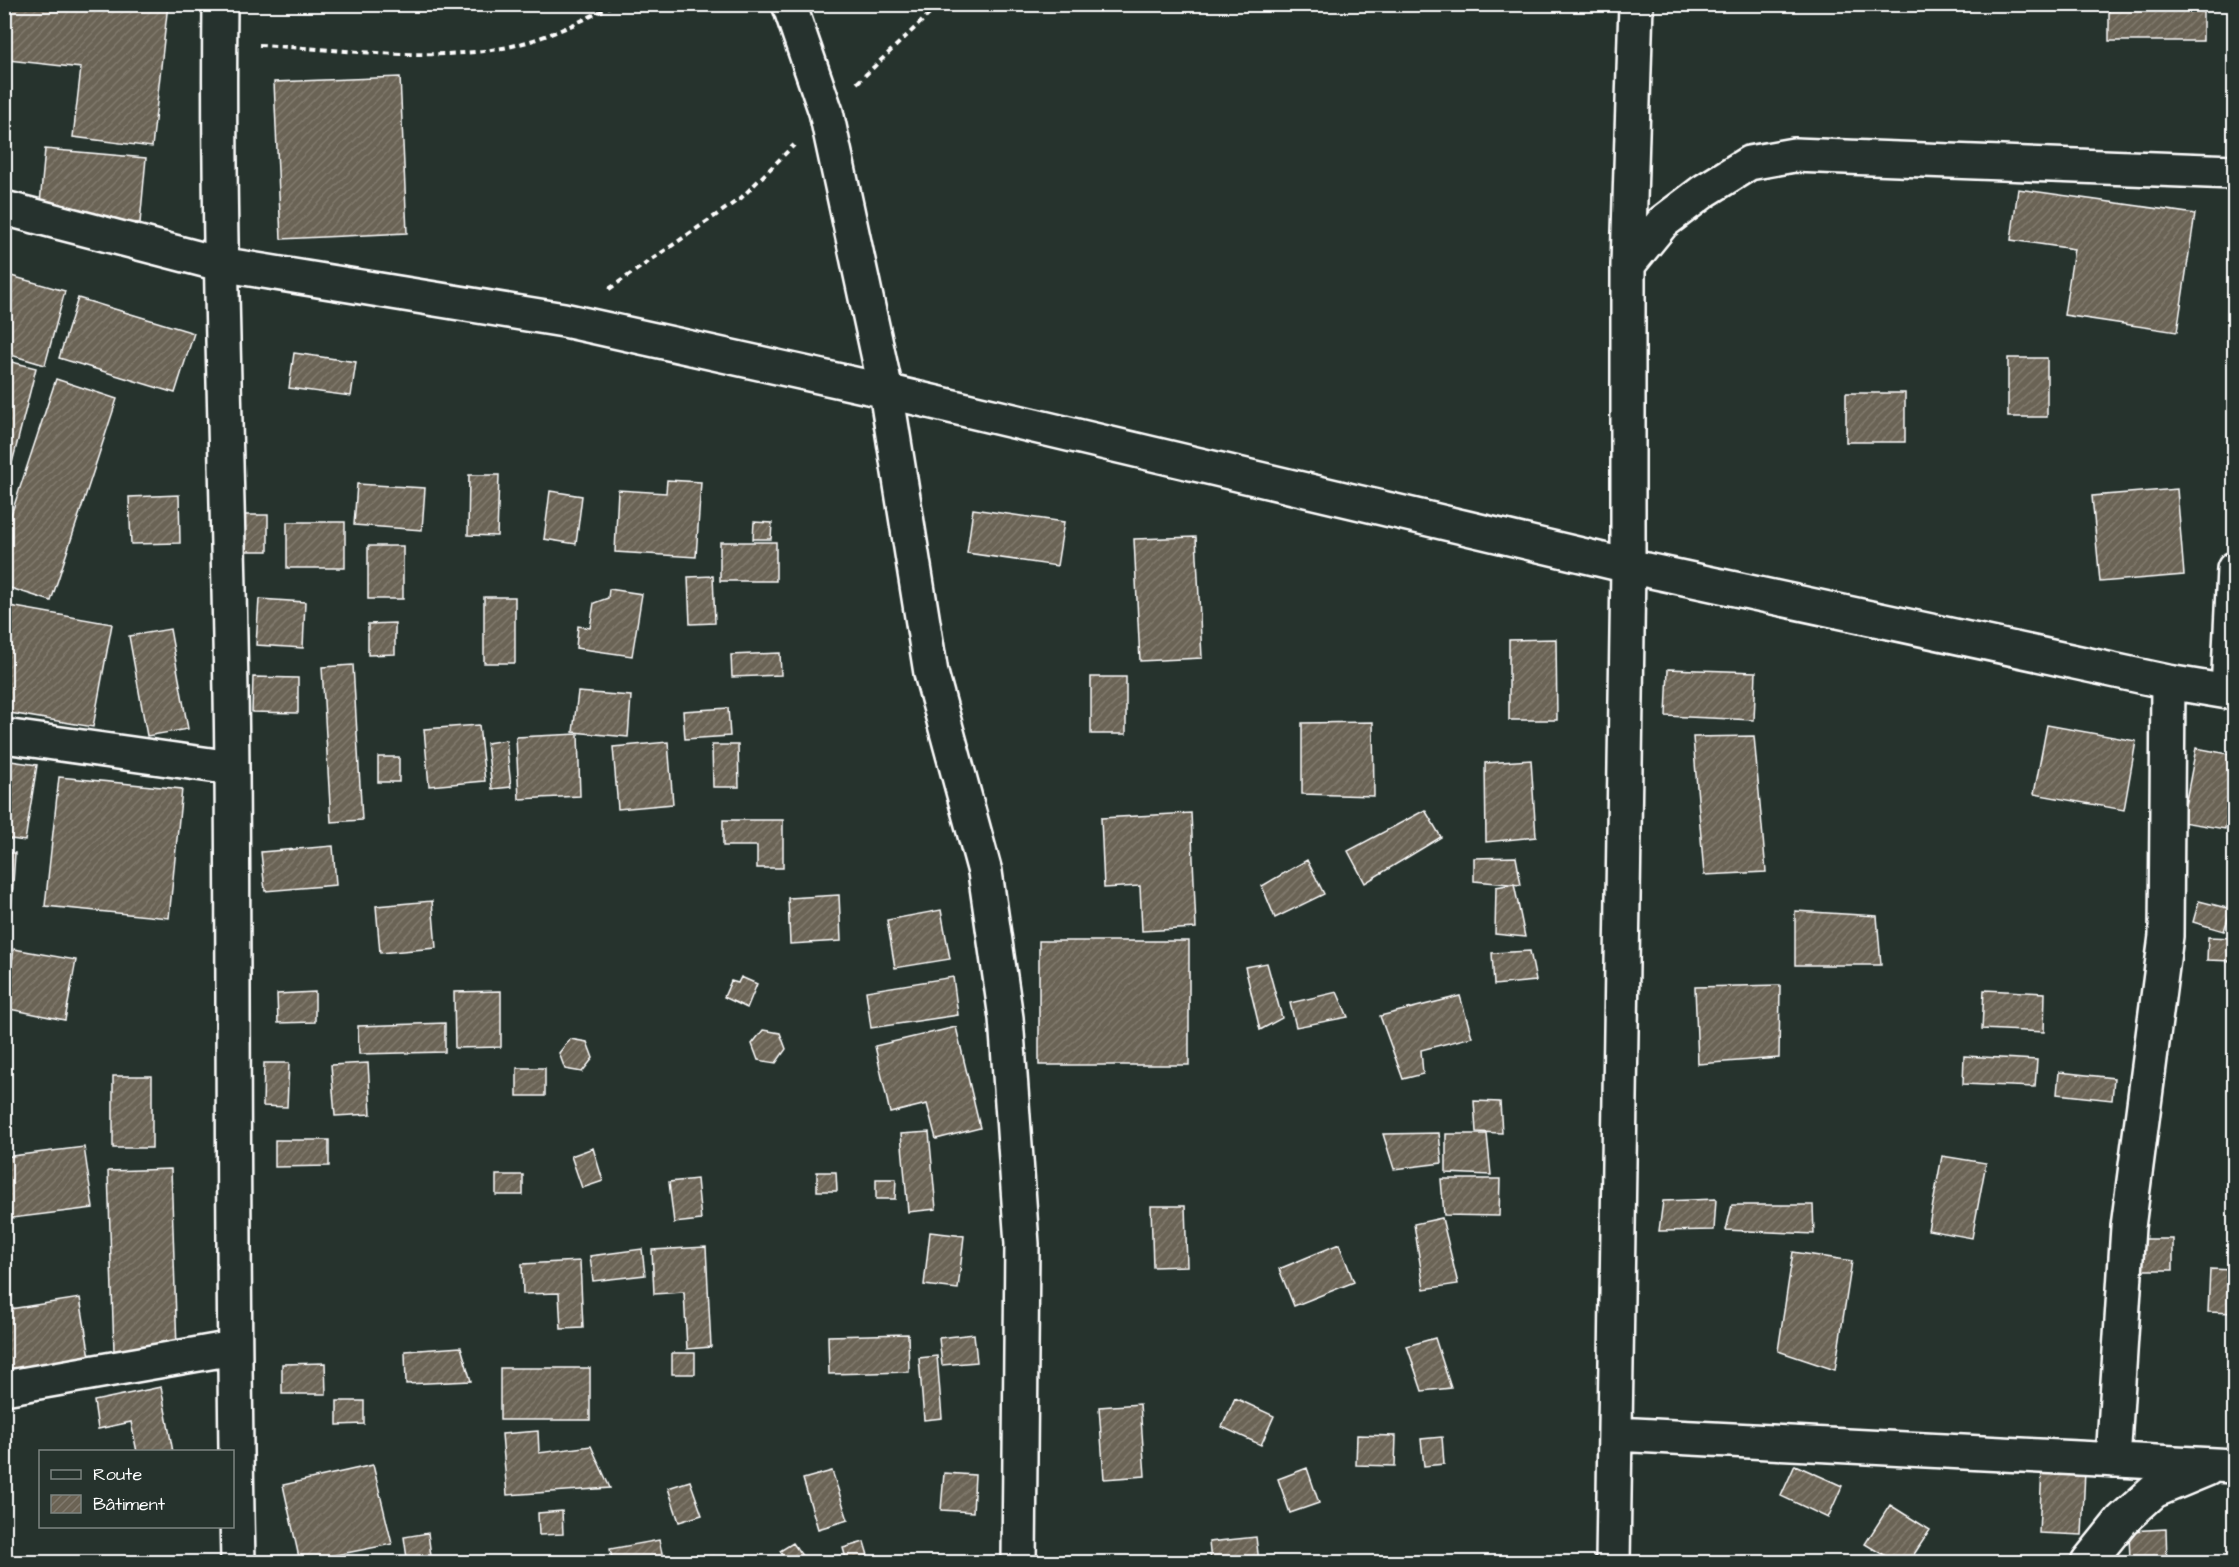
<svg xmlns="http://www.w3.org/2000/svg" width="2239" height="1567" viewBox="0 0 2239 1567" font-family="'Architects Daughter',sans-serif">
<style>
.building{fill:url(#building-hatch);stroke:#fff;stroke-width:1.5}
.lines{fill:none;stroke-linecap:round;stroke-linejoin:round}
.street-casing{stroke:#fff;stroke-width:38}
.path{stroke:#fff;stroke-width:4;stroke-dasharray:6 4.5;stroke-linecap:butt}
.street{stroke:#26332d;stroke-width:33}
</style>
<defs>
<pattern id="building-hatch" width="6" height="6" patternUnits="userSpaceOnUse" patternTransform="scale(1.5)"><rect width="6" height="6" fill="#6b6354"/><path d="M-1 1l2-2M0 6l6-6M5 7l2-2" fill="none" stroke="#817a6e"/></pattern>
</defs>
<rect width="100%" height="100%" fill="#26332d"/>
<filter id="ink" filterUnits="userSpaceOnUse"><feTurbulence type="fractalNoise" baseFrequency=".0167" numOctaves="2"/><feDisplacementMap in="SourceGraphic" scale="12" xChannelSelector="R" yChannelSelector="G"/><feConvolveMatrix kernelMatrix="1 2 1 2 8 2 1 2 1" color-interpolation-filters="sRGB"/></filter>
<g filter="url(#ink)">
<!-- building -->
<path class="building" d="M4,4H168L152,147L73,137L81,68L8,60L4,91Z
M2109,4H2203V41H2109Z
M400,77L407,233L281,239L274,82Z
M45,149L146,158L140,223L39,215Z
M2018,189L2195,214L2177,332L2064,315L2074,249L2011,240Z
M4,274L65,291L45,365L4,353Z
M78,298L194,333L175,393L59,358Z
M294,353L356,362L351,396L289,388Z
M2008,358H2047V417H2008Z
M4,360L36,368L4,495Z
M56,379L117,399L51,601L4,586V536Z
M1846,393H1905V442H1846Z
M469,475H499L497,536L468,535Z
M667,480L701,482L696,557L615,552L618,490L666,493Z
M357,484L425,488L422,530L354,525Z
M2177,489L2184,575L2100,582L2092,496Z
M550,491L582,496L576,544L544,539Z
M179,495L180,543L131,544L129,497Z
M973,509L1064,522L1057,566L967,553Z
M245,515H268V551H245Z
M287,522H345V568H287Z
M754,522L772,523L771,539H753Z
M1196,537L1202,658L1140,661L1134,539Z
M720,542H776V581H720Z
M368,546H403V599H368Z
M713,576L715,623L690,624L688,577Z
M609,589L642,594L632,656L576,648L578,626L590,628L594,603L608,598Z
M484,597H515V663H484Z
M259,599L305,602L303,648L256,645Z
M4,605L112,624L93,727L4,712Z
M395,623V654L368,655V624Z
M170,629L188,729L147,736L129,636Z
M1556,639L1557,720H1509V640Z
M780,653L781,675L732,677L731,655Z
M353,665L362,820L331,822L322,667Z
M1668,669L1756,672L1754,720L1666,716Z
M253,677L298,678V713L252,712Z
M1091,677H1126V734H1091Z
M578,692L631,696L628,737L573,732Z
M728,708L730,736L685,739L683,711Z
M1373,722L1374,796L1302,794V723Z
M479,725L485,781L429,786L424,729Z
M2047,725L2136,741L2124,810L2034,794Z
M578,734L580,796L519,799L516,737Z
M1754,736L1766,872L1704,875L1693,737Z
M506,740L511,787L492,789L487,743Z
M668,742L673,804L618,809L613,747Z
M712,745H738L739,787H713Z
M2196,748L2234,755V780L2225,829L2182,822Z
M378,757H399V782H378Z
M4,760L37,765L25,841L4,838Z
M1531,760L1536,837L1486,842L1485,763Z
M59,777L182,789L169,918L45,906Z
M1425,810L1441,837L1365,883L1348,851Z
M1191,813L1196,928L1142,931L1140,886L1104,888L1101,818Z
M723,820H783V868H757V846H723Z
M333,846L336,885L265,891L261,852Z
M4,853H15L11,914H4Z
M1516,857L1521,885L1474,881V858Z
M1307,860L1324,894L1275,918L1262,886Z
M1514,884L1525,937L1495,934L1496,887Z
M839,895L841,941L790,944L788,898Z
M432,901L436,948L380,953L376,906Z
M2199,901L2231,909L2224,931L2193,922Z
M941,910L950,959L895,968L887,920Z
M1795,911L1877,916L1881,965H1795Z
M2208,937L2234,938V961L2207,960Z
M1039,941H1189V1065H1039Z
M14,949L76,960L65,1020L4,1008Z
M1530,951L1536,981L1494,985L1492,953Z
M1267,963L1282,1018L1260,1030L1245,967Z
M741,977L757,984L747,1008L724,997L731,981L738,983Z
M953,977L958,1015L871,1028L866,991Z
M1780,985L1779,1058L1698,1064L1695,987Z
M1984,990L2045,993L2044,1032L1982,1029Z
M501,991V1047L455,1048L454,992Z
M315,992V1022L278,1023L277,994Z
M1337,992L1348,1017L1296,1027L1290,1003Z
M1460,996L1472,1037L1421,1050L1423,1074L1403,1079L1380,1016Z
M445,1023V1052L359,1054L358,1026Z
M956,1027L980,1128L936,1139L927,1104L890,1113L875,1046Z
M763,1030L780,1033L786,1049L776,1063L758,1060L752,1044Z
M570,1039L587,1042L593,1058L582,1072L565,1069L559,1053Z
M1964,1056L2037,1060L2035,1087L1963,1084Z
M264,1063H289L287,1107L263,1106Z
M368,1063L371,1114L335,1116L331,1065Z
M517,1068H545V1096H517Z
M2059,1072L2114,1078L2112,1100L2057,1094Z
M113,1076H152V1148H113Z
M1474,1101L1500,1102L1502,1133L1476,1132Z
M929,1132L936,1209L908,1212L901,1134Z
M1439,1133L1442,1163L1394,1169L1383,1134Z
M1446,1134H1487L1491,1175L1446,1173Z
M275,1140H329V1166L275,1167Z
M84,1147L93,1208L4,1219V1157Z
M593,1148L603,1181L582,1188L571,1156Z
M1942,1156L1986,1163L1972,1238L1928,1230Z
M171,1169L177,1349L114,1351L108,1171Z
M817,1172H836L837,1191H817Z
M496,1175H523V1195H496Z
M697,1179L701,1220L674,1223L669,1182Z
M876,1179H896L895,1199H876Z
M1441,1179H1500L1499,1216L1444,1215Z
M1716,1199L1714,1230L1659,1231L1663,1201Z
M1732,1205H1813L1814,1234L1726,1230Z
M1151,1206H1185L1187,1266L1153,1267Z
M1442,1218L1458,1284L1424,1289L1414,1224Z
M930,1232L964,1236L958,1289L924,1285Z
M2135,1239H2173V1270H2135Z
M1339,1244L1354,1282L1294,1306L1279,1269Z
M706,1247L711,1347L687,1349L684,1292L654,1294L652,1250Z
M642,1249L645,1275L593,1281L590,1256Z
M1793,1252L1852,1261L1835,1370L1778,1351Z
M580,1261L583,1328L561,1329L559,1293L523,1294L522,1264Z
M2210,1269L2234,1270V1313L2208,1312Z
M80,1298L90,1357L4,1371V1310Z
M908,1334L909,1372L829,1374L828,1336Z
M974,1334L977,1362L942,1365L939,1338Z
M1435,1338L1451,1388L1422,1391L1407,1346Z
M461,1347L471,1381L406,1384L405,1351Z
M672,1353H695V1374H672Z
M937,1356L942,1418L924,1420L919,1358Z
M325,1363L326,1394H282V1364Z
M500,1368H590V1420H500Z
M161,1387L173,1452H137L131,1422L98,1429L94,1401Z
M1235,1398L1274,1416L1261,1445L1222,1427Z
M337,1401H364V1424L337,1425Z
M1140,1404L1145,1476L1104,1479L1099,1407Z
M538,1431L539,1453L591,1446L610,1488L507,1495L502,1434Z
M1357,1435L1396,1436L1395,1466L1356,1465Z
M1442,1437L1444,1464L1424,1466L1421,1439Z
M373,1465L392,1544L300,1562L283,1485Z
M1795,1465L1842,1486L1828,1518L1781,1496Z
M1307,1468L1319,1503L1290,1513L1278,1479Z
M2042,1468L2085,1471L2082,1535L2039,1533Z
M832,1471L848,1520L818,1529L803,1479Z
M944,1473L975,1475L973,1512L941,1510Z
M690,1481L702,1515L679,1522L668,1488Z
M1890,1505L1930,1530L1909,1562H1895L1865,1544Z
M562,1511L563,1534L539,1535L538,1513Z
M2166,1529L2167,1562H2130L2129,1531Z
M428,1533L431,1556L407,1558L404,1537Z
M1256,1537L1259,1562H1211L1209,1542Z
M659,1540L664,1562H613L610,1549Z
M864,1542L870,1562H847L843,1548Z
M793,1543L805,1560L802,1562H787L780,1551Z
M714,1556L715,1562H697L696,1558Z
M941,1557H967V1562H941Z"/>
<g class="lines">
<defs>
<path id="street" d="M220,4C217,260 230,516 232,772C234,1035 232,1299 238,1562
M789,4L826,112L886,391L931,673L985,872L1006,1018L1022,1244L1019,1562
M4,208L220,264L564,320L886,391L1628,566L2168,682L2234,693
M1628,265L1663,222L1704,191L1749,163L1794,155L2234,172
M2228,691L2234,569
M4,736L232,768
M4,1388L233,1348
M1615,1434L2234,1466
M2113,1460L2128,1227L2166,936L2168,682
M1613,1562L1628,566V265L1636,4
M2088,1562L2122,1520L2154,1491L2207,1469"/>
</defs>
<!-- street casing -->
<use href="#street" class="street-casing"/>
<!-- path -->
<path class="path" d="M259,45C335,49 430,62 503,48C543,40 579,23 614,4
M857,83L940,4
M609,289L741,198L794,145"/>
<!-- street -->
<use href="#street" class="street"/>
</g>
</g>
<!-- margin -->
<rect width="2239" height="1567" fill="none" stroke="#26332d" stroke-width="24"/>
<rect x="12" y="12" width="2215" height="1543" fill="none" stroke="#fff" stroke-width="2" filter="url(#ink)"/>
<!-- legend -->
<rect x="39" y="1450" width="195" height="78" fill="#26332d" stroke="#7d8581" stroke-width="1.5"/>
<rect x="51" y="1470" width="30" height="9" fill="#26332d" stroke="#7d8581" stroke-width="1.5"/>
<text x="93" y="1480" font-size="18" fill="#ffffff">Route</text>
<rect x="51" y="1495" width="30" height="18" fill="url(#building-hatch)" stroke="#7d8581" stroke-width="1.5"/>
<text x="93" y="1510" font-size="18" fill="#ffffff">Bâtiment</text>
</svg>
